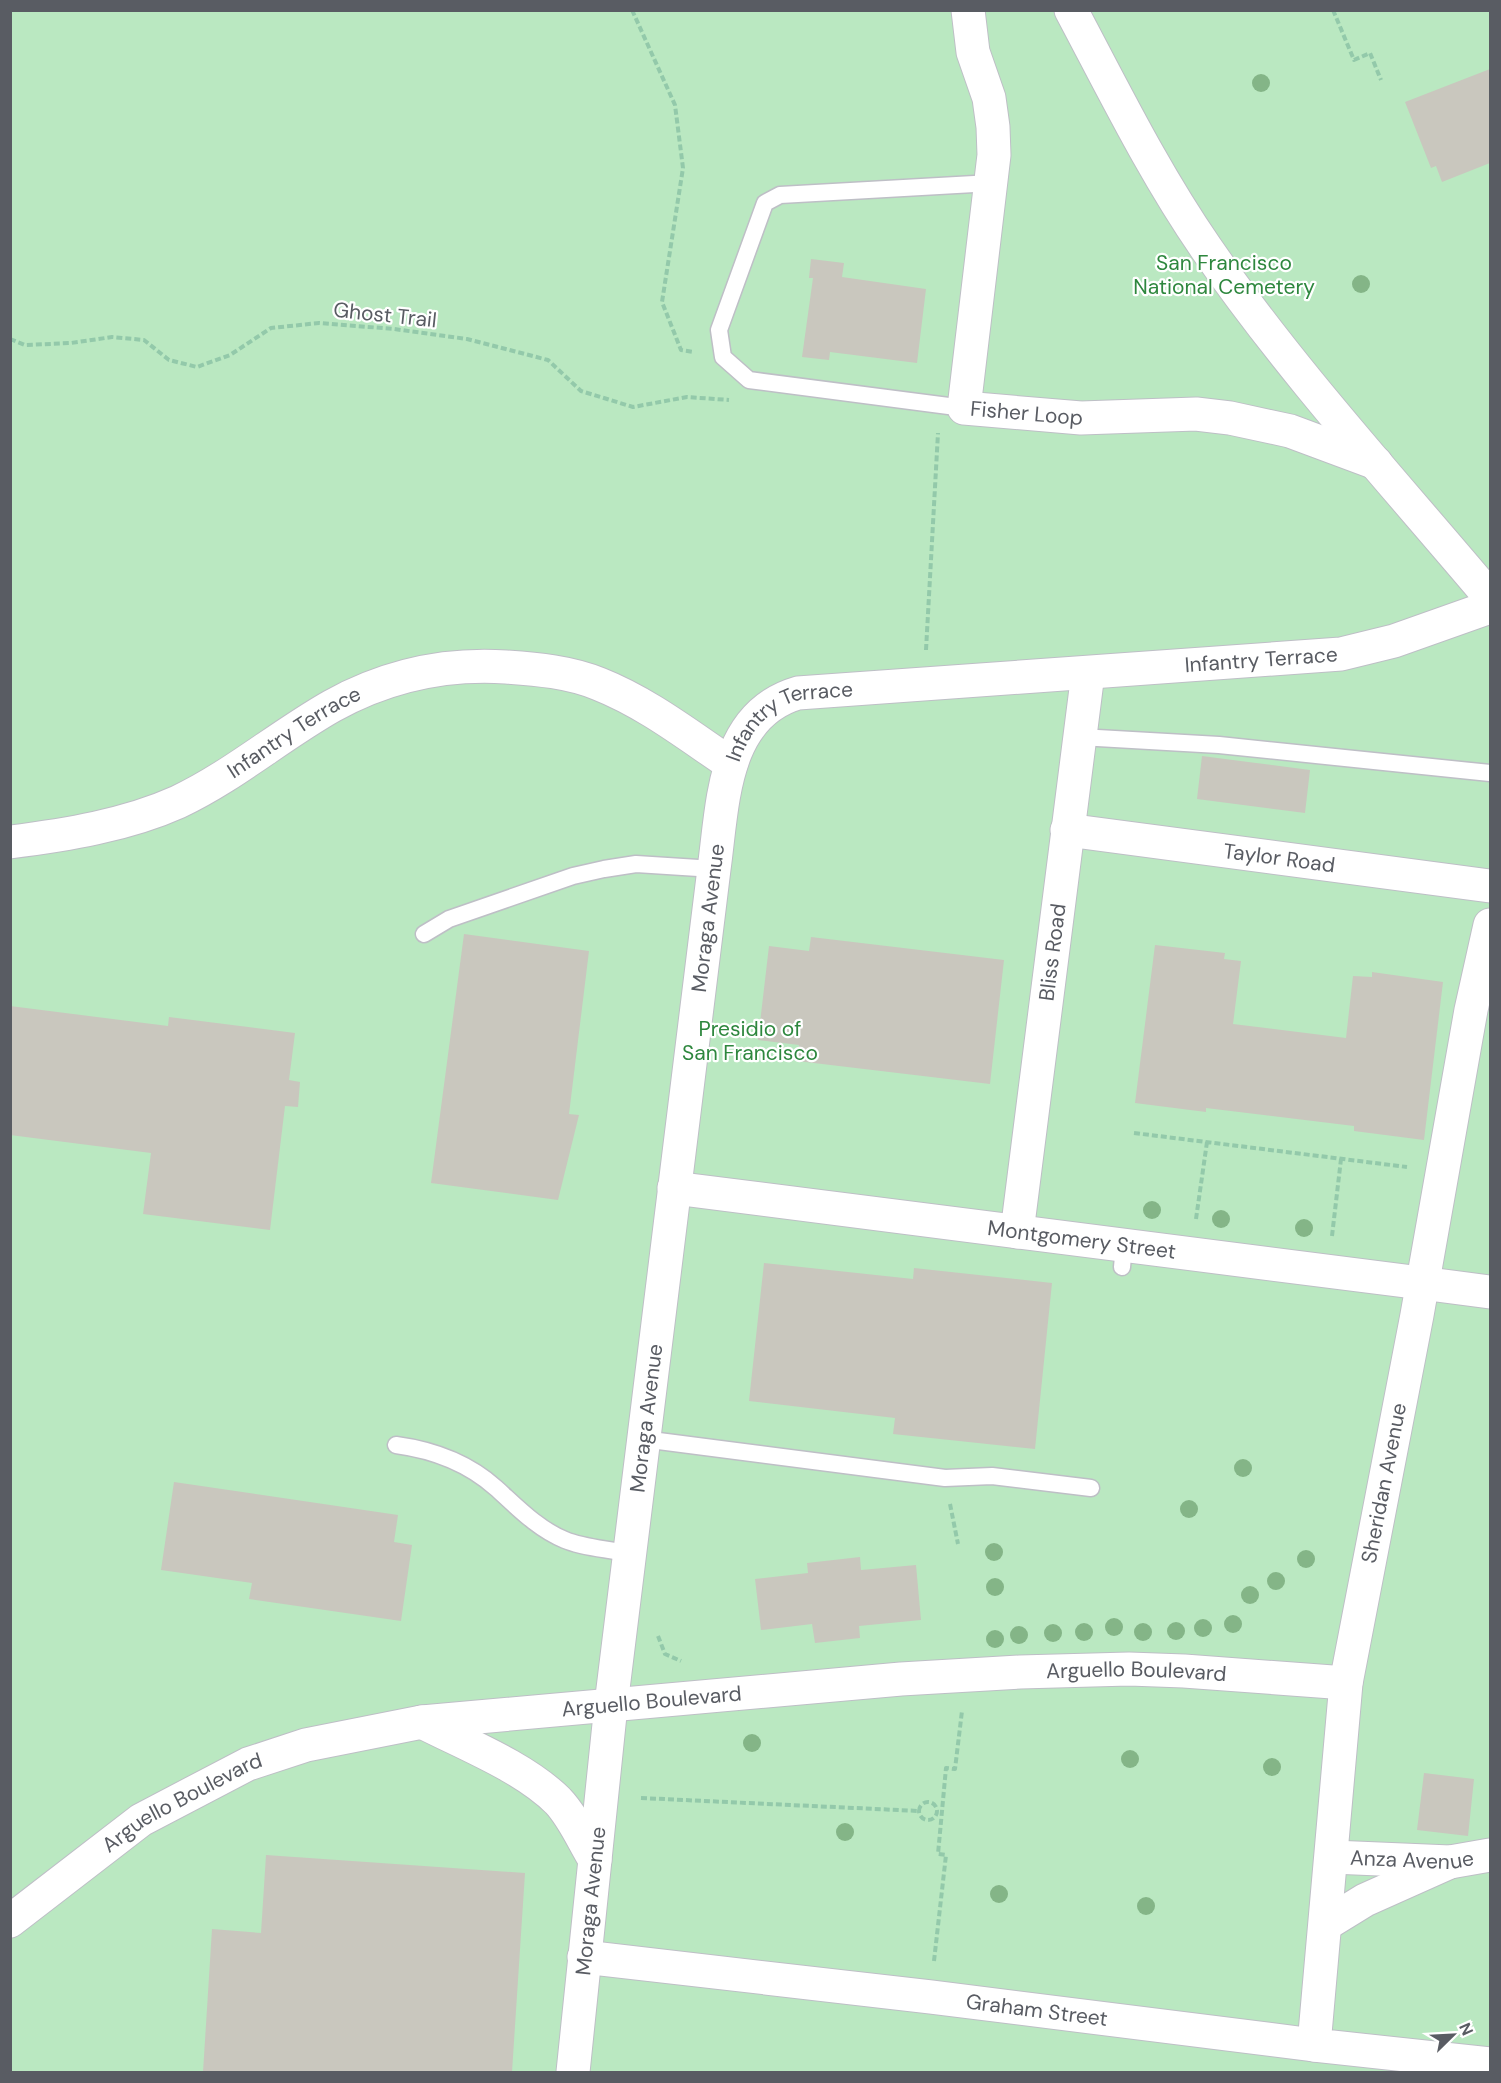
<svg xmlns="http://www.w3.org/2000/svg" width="1501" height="2083" viewBox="0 0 1501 2083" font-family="'DM Sans',sans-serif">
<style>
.green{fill:#bae8c1}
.building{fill:#c9c7be}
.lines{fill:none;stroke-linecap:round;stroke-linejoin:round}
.service-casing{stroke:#bebfc6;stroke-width:19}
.minor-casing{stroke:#bebfc6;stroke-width:35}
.tertiary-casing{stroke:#bebfc6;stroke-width:35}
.path{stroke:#93c9aa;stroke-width:4;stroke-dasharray:6 3;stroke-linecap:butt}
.service{stroke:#fff;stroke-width:16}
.minor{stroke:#fff;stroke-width:33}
.tertiary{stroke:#fff;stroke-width:33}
.tree{fill:#84b587}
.labels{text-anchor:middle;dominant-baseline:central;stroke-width:4.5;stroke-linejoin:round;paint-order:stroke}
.park-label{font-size:21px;fill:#2e873e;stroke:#fff}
.street-label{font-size:21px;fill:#595c63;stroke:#fff}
</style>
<rect width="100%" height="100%" fill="#eeede0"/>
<!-- green -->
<path class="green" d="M11,11H1490V2072H11Z"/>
<!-- building -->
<path class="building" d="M1490,69V163L1442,182L1436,166L1431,168L1405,102Z
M811,259L844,263L842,277L926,289L917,363L830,352L829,360L802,357L813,278H809Z
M1202,756L1310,770L1305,813L1197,799Z
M464,934L589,951L569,1114L579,1115L558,1200L431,1183Z
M811,937L1004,960L990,1084L797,1061L799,1045L758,1040L769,946L809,951Z
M1155,945L1225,953L1224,959L1241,961L1233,1024L1346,1038L1353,976L1372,977V972L1443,982L1424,1140L1354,1131V1126L1206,1108V1112L1135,1103Z
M10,1006L168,1026L169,1017L295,1033L289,1080L300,1082L298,1107L285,1106L270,1230L143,1214L151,1153L10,1135Z
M764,1263L913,1279L914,1268L1052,1283L1035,1449L893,1434L895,1418L749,1401Z
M174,1482L398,1515L394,1542L412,1545L401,1621L249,1599L252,1583L161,1570Z
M860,1557L861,1570L916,1565L921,1620L859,1626L860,1638L815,1643L812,1624L761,1630L755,1579L808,1573L807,1563Z
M1424,1773L1474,1779L1468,1836L1417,1830Z
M266,1855L525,1873L512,2072H203L212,1929L261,1933Z"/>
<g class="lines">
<defs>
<path id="service" d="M964,408L749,380L723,357L719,330L765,203L780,195L992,183
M1080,737L1219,745L1490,773
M424,934L449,919L573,876L604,869L636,864L714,869
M1122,1267L1124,1246
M643,1439L945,1478L992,1476L1091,1488
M396,1445C433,1450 467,1462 496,1488C517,1507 538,1529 565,1540C584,1548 609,1549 629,1554"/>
<g id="minor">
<path id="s1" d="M968,10L973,52L989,98L993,127L994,155L964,408L1081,418L1196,414L1230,418L1290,431L1376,463"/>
<path d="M1071,10C1114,91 1154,173 1206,248C1291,371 1394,483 1490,597"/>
<path id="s2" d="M1067,830L1490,886"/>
<path id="s3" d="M10,842C66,835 127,825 178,802C233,776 279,736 332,706C386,676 444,663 506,667C537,669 570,672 599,684C647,703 689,736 731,764"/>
<path id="s4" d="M674,1188L1421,1283"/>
<path id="s5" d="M1017,1232L1088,673"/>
<path id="s6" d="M1332,1857L1450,1862L1490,1855"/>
<path id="s7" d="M584,1957L931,1997L1314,2045"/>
<path id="s8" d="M573,2072L611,1705L714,869C723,805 722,715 798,693L1341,654L1394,641L1490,607"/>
</g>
<g id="tertiary">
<path d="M1490,925L1471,1010L1417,1315L1346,1683L1314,2045L1490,2064"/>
<path d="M1421,1283L1490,1292"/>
<path d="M422,1722C465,1744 524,1767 558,1801C574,1818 583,1841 595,1860"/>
<path id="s9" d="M10,1921L141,1820L248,1764L306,1745L422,1722L901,1679L1020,1672L1129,1669L1184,1671L1346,1683"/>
<path d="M1326,1924L1365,1900L1450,1862"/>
</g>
</defs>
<!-- service casing -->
<use href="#service" class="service-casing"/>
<!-- minor casing -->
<use href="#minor" class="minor-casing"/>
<!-- tertiary casing -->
<use href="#tertiary" class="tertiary-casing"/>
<!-- path -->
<path class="path" d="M632,10L675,105L683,168L662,302L681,350L694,352
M1333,10L1354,60L1370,53L1381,80
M10,339L25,345L71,343L112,337L144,340L169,360L197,367L230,355L271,328L319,323L394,329L467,339L548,360L581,391L633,407L687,397L729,400
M926,650L938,433
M1134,1133L1407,1167
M1196,1219L1207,1142
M1332,1236L1341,1159
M950,1504L958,1544
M658,1636L665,1654L681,1661
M641,1798L919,1811
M919 1811a9 9 0 1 1 18 0a9 9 0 1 1-18 0Z
M934,1961L946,1855L938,1854L946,1768L955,1769L962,1711"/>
<!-- service -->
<use href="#service" class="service"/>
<!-- minor -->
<use href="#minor" class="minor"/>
<!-- tertiary -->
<use href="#tertiary" class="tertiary"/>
</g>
<!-- trees -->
<g class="tree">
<circle cx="1261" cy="83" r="9"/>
<circle cx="1361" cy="284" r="9"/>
<circle cx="1152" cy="1210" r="9"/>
<circle cx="1221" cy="1219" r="9"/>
<circle cx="1304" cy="1228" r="9"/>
<circle cx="1243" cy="1468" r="9"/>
<circle cx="1189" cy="1509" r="9"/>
<circle cx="994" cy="1552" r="9"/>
<circle cx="1306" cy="1559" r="9"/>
<circle cx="1276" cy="1581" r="9"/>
<circle cx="995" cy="1587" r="9"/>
<circle cx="1250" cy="1595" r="9"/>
<circle cx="1233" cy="1624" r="9"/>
<circle cx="1114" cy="1627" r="9"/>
<circle cx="1203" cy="1628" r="9"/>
<circle cx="1176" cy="1631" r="9"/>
<circle cx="1084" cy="1632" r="9"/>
<circle cx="1143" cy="1632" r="9"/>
<circle cx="1053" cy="1633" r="9"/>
<circle cx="1019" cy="1635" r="9"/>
<circle cx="995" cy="1639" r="9"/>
<circle cx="752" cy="1743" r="9"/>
<circle cx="1130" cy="1759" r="9"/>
<circle cx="1272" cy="1767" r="9"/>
<circle cx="845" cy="1832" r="9"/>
<circle cx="999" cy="1894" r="9"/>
<circle cx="1146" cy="1906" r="9"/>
</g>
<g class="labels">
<!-- park labels -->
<g class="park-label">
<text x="1224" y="263">San Francisco<tspan x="1224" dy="24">National Cemetery</tspan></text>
<text x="750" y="1029">Presidio of<tspan x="750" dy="24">San Francisco</tspan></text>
</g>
<!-- street labels -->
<g class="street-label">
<text transform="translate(385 315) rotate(6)">Ghost Trail</text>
<text stroke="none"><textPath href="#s1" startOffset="466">Fisher Loop</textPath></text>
<text stroke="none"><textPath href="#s8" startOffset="1884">Infantry Terrace</textPath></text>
<text stroke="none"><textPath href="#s8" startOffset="1398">Infantry Terrace</textPath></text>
<text stroke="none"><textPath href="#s3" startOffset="309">Infantry Terrace</textPath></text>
<text stroke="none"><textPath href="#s2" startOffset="214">Taylor Road</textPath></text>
<text stroke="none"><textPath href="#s8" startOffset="1162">Moraga Avenue</textPath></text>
<text stroke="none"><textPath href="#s5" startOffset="282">Bliss Road</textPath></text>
<text stroke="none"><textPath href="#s4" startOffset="411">Montgomery Street</textPath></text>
<text stroke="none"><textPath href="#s8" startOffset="658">Moraga Avenue</textPath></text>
<text transform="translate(1384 1483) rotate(-79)">Sheridan Avenue</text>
<text stroke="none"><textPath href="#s9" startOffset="1182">Arguello Boulevard</textPath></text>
<text stroke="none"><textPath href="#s9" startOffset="696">Arguello Boulevard</textPath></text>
<text stroke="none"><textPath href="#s9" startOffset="210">Arguello Boulevard</textPath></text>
<text stroke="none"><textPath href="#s6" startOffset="80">Anza Avenue</textPath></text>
<text stroke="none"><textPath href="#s8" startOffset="172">Moraga Avenue</textPath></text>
<text stroke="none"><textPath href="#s7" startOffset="456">Graham Street</textPath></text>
</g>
</g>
<!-- border -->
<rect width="1501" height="2083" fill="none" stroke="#595c63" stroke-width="24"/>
<!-- north arrow -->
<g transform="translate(1453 2035) rotate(66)" stroke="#ffffff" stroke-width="4.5" paint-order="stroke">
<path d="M0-4.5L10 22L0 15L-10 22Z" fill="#595c63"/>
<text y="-9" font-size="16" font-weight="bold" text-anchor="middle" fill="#595c63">N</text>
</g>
</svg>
